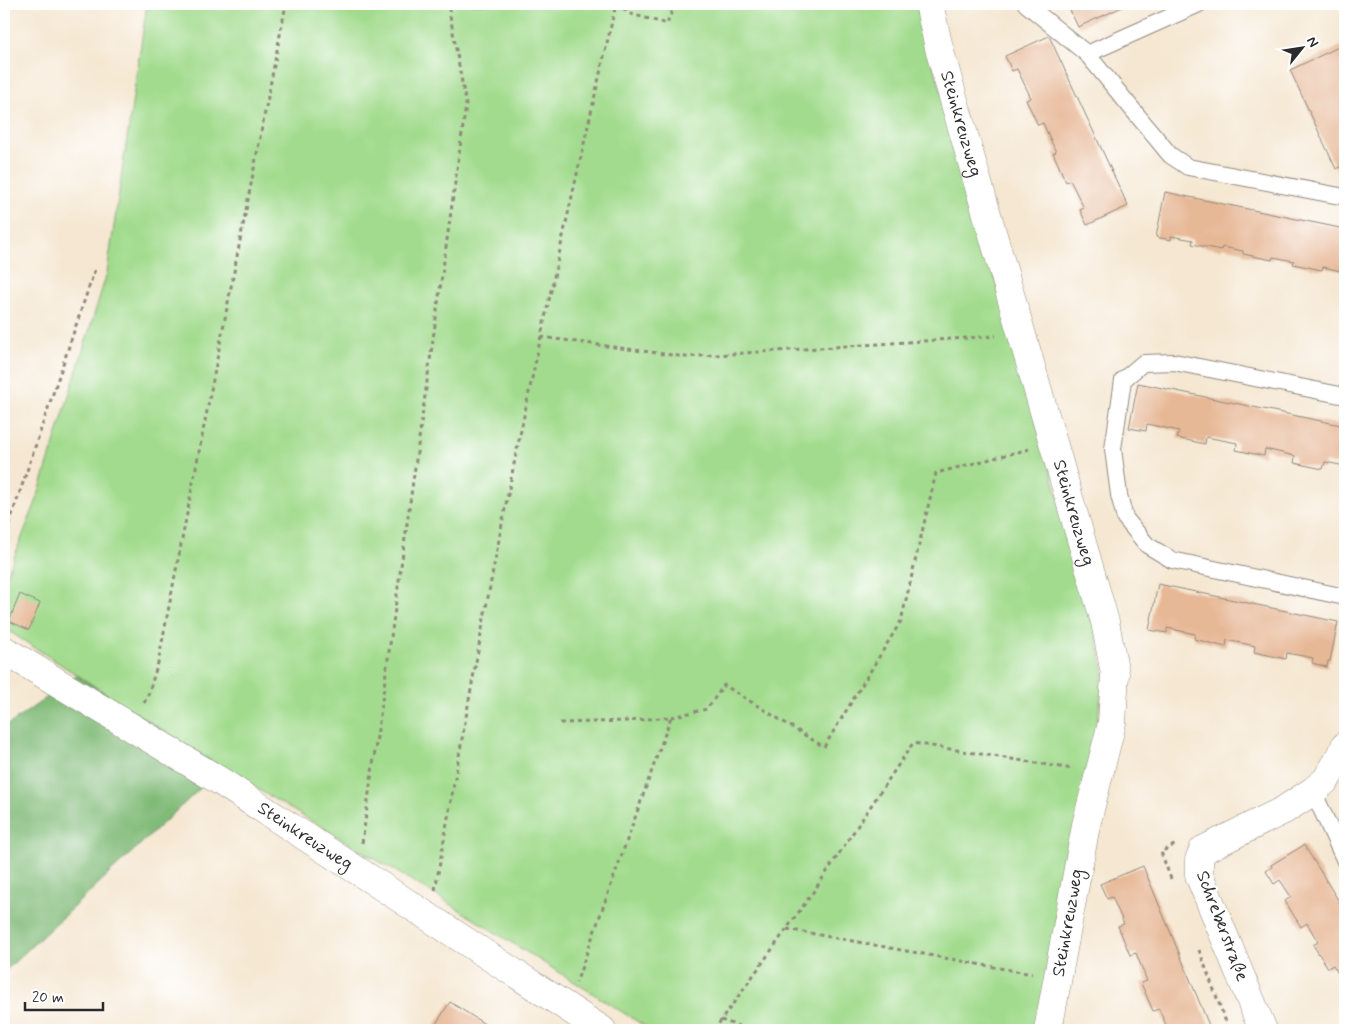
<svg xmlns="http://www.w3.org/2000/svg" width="1349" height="1034" viewBox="0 0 1349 1034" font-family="Mynerve,sans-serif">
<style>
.green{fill:#a2db8d;stroke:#66835c}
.forest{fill:#81bb78;stroke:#567352}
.building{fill:#e7b896}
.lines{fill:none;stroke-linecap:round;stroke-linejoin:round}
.service-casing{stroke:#90897e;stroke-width:18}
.minor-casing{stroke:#90897e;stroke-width:29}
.path{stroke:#90897e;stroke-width:3;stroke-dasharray:4 4;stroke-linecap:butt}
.service{stroke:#fff;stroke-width:16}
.minor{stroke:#fff;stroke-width:28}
.labels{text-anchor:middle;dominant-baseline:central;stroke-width:5;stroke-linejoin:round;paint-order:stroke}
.street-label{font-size:18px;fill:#2b2b2b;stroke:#fff}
</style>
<rect width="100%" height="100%" fill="#fff"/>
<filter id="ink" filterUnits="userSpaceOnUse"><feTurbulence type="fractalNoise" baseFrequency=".02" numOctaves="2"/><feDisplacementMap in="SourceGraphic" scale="10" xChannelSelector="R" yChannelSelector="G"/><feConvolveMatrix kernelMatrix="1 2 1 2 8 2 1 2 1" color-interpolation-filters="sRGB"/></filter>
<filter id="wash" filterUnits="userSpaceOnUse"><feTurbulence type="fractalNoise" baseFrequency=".0096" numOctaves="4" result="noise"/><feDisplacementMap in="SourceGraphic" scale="20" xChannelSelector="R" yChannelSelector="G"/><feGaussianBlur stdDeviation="1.12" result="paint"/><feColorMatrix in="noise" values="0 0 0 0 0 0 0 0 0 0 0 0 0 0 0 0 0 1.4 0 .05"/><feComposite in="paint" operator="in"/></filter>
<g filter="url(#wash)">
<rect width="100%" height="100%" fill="#f5e7d1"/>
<!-- green -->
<path class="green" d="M147,4H916L1091,609L1104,673L1091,772L1039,1030H651L434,894L222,768L4,628V582L36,502L107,273Z"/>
<!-- forest -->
<path class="forest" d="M77,676L222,768L5,971L4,728Z"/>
<g id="blocks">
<!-- building -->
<path class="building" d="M1067,4H1129L1078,27Z
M1049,36L1128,206L1087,225L1080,210L1084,208L1070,180L1066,182L1053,153L1056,152L1043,123L1038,125L1026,100L1031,98L1017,69L1012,71L1005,56Z
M1345,44V164L1336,169L1290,70Z
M1165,192L1345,229V272L1323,267L1322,270L1293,264L1294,261L1273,257L1272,260L1243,254V251L1222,247L1221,250L1192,244L1193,240L1171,236V240L1156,237Z
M1138,383L1345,426V466L1325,462L1323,469L1294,463L1295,456L1265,449L1264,456L1236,450L1237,443L1206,437L1205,444L1177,438L1179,431L1147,424L1146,431L1129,428Z
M1158,584L1338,622L1330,661H1328L1327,667L1312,663L1313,658L1287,653L1286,659L1254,652L1255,646L1227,640L1226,647L1194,639L1195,634L1167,628V633L1149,630Z
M20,594L40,603L29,630L9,621Z
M1304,845L1345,911V997L1340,988L1345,985L1333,965L1328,968L1313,945L1318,942L1307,923L1301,927L1285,901L1291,897L1280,880L1274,884L1266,871L1272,867L1271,865Z
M1143,866L1211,1030H1168L1159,1009L1153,1011L1141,983L1147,981L1136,953L1130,955L1118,926L1124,924L1112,897L1107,899L1100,884Z
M450,1002L494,1030H432Z"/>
</g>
</g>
<g filter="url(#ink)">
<use href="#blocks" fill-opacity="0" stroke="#90897e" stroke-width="1"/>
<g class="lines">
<defs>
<path id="service" d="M1026,4L1087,54L1170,155L1188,167L1345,197
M1087,54L1199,4
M1345,396L1174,362L1143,363L1123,380L1113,449L1119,495L1125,518L1147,545L1172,560L1345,597
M1313,791L1345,861"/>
<g id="minor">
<path id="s1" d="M929,4L940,52L1105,622L1115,674L1112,723L1086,825L1048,1030"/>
<path id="s2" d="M4,650L220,781L602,1030"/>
<path d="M1263,1030L1199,875V860L1203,850L1284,810L1313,791L1326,780L1342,754L1345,746"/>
</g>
</defs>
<!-- service casing -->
<use href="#service" class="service-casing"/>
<!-- minor casing -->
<use href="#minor" class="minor-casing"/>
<!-- path -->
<path class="path" d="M617,4L631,14L667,24L675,4
M541,337L686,357L996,336
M4,539L95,269
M144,703L148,695L158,663L286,4
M671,717L707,709L724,685L824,747L901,621L936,473L1029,449
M560,723L627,721L671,717L576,983
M362,843L466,105L448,4
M1171,879L1161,852L1176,844
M435,890C460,751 484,612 512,474C544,317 580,160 616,4
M787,929L1032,974
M1199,950L1229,1030
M721,1020L750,1030
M714,1030L816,888L913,743L1073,769"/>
<!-- service -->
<use href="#service" class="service"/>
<!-- minor -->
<use href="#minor" class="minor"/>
</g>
</g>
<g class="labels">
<!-- street labels -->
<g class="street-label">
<text stroke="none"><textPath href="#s1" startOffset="124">Steinkreuzweg</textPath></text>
<text stroke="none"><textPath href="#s1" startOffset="529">Steinkreuzweg</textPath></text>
<text stroke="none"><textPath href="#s2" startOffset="354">Steinkreuzweg</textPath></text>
<text transform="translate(1068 923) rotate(-80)">Steinkreuzweg</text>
<text transform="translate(1222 926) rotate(69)">Schreberstraße</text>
</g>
</g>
<!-- margin -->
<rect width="1349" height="1034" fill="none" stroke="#fff" stroke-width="20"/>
<!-- north arrow -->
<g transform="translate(1302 48) rotate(60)" stroke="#ffffff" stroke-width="4" paint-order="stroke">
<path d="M0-4L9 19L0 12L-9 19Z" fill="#2b2b2b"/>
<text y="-8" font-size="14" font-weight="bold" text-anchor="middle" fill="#2b2b2b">N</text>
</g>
<!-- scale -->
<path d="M25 1002v8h78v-8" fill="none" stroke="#2b2b2b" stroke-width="2.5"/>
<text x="32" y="1002" font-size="15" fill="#2b2b2b" stroke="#ffffff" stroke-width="4" paint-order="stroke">20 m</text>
</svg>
